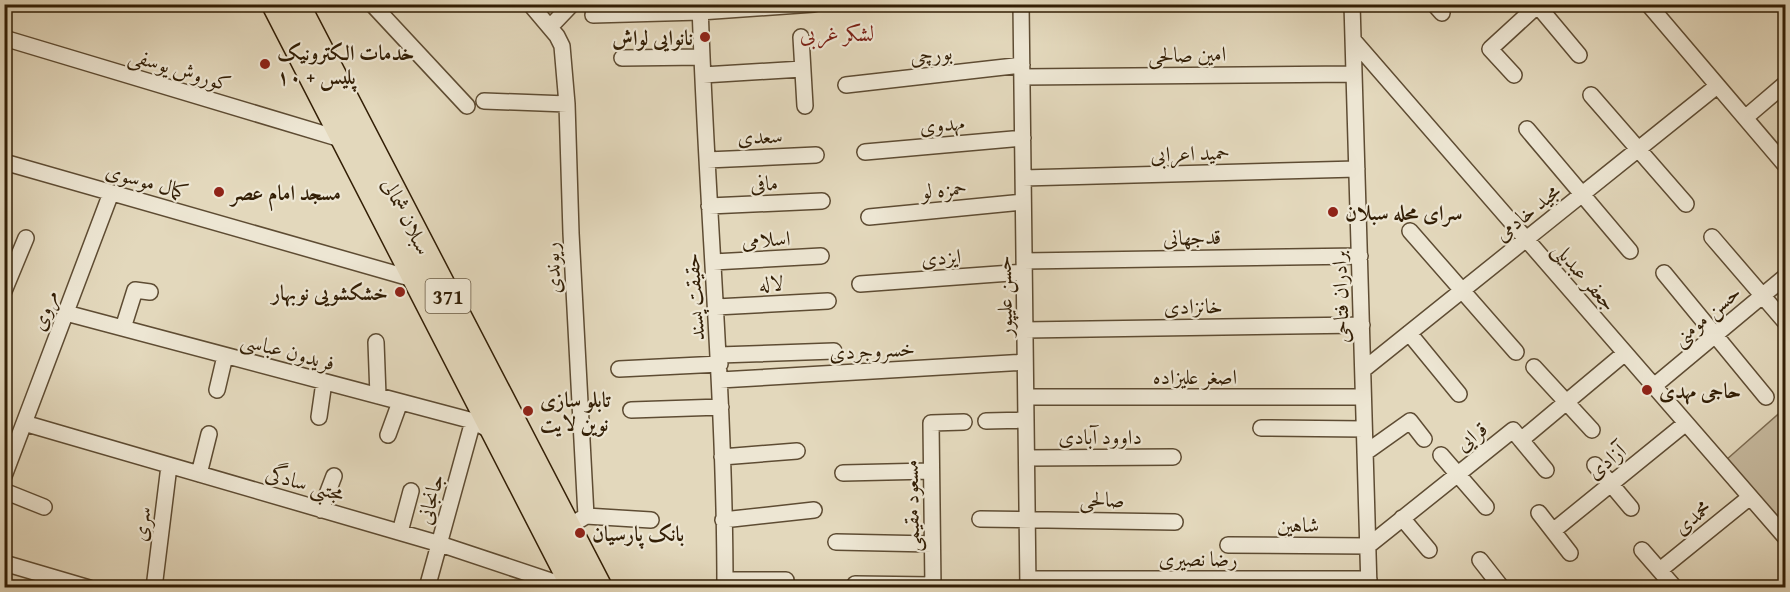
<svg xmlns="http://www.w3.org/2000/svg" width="1790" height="592" viewBox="0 0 1790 592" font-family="'Gentium Book Plus',Amiri,serif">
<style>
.green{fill:#c5b89d;stroke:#7c6b51;stroke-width:1.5}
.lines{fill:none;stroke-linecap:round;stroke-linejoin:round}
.street-casing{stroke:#5e4c33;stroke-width:18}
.primary-casing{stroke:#321e05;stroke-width:27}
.street{stroke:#ede6d3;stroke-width:15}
.primary{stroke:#e3d8bc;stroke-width:24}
.poi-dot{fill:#8f2418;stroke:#ede6d3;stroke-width:2}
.labels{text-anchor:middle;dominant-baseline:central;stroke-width:4.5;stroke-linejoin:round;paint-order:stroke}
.shield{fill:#ede6d3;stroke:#6a5a43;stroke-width:1.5}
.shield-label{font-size:20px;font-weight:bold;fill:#321e05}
.poi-label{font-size:21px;font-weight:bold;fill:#321e05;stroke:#ede6d3;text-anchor:start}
.street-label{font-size:21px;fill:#321e05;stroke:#ede6d3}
.neighbourhood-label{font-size:22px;fill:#7a1f14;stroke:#ede6d3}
</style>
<rect width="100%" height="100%" fill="#e3d8bc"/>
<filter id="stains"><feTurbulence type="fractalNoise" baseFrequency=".00333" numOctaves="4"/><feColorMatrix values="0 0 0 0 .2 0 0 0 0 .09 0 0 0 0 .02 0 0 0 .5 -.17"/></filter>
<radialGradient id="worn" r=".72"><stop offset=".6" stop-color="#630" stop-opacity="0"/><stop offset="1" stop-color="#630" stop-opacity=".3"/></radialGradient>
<!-- green -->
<path class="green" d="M1785,408V524L1726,460Z"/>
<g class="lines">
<defs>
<path id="street" d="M372,4L467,106
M530,4L557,36L562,46L567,104L571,233L586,516L568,527
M700,4C706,199 725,393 725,588
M1021,4L1028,588
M1352,4L1369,588
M1434,4L1442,13
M1648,4L1786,166
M1538,6L1579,55
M593,15L700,12L814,4
M550,27L572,4
M801,37L805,106
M4,38L344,140
M1354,41L1786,538
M622,58L702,57
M703,75L802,69
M1514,75L1490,49L1539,4
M1022,77L1353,74
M846,85L1022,65
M1591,95L1686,204
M484,101L567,104
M1745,118L1786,83
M1527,129L1630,251
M865,152L1023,138
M707,160L816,155
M4,162L417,280
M1023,178L1357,169
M709,206L822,201
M869,217L1023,202
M1410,231L1516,352
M1712,237L1786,323
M1024,261L1360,256
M713,262L821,256
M1664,273L1766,397
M860,284L1024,272
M4,291L26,238
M716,307L828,301
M66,313L473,421L493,432
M123,328L135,290L150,292
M1025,330L1362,325
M1409,333L1459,394
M376,342L378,396
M719,355L834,351
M1534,367L1592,430
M619,369L720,364
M1363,370L1717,86
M720,380L1025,362
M1654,386L1786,276
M217,390L225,356
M1026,397H1363
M631,410L721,407
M319,417L324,382
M986,421L1026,420
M24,423L440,544L572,588
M1261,428L1364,429
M388,435L400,402
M1521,440L1546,470
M1365,453L1410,421L1424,439
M1441,455L1486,507
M722,457L797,451
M1027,458L1173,457
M1595,465L1631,508
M843,473L931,471
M199,474L209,434
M4,476L111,193
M4,491L44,507
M321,510L334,476
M1539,513L1570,553
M586,516L651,520
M1402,518L1429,550
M980,519L1175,522
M723,520L814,510
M1553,531L1686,423
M400,532L411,491
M836,542L932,544
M1228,545L1368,546L1513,430L1521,440L1625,353
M1642,550L1675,588
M1480,560L1502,588
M4,563L89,588
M1660,570L1750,497
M1028,579H1369
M725,580H786
M855,584L933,585
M154,588L169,466
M427,588L473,421
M933,588L931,423L964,422"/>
<path id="primary" d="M274,4L574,588
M297,4L600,588"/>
</defs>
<!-- street casing -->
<use href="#street" class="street-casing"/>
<!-- primary casing -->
<use href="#primary" class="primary-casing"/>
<!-- street -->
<use href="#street" class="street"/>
<!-- primary -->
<use href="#primary" class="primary"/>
</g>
<!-- markers -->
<g class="poi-dot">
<circle cx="705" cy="37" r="6"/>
<circle cx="265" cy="64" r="6"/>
<circle cx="219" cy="192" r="6"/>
<circle cx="1333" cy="212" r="6"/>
<circle cx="400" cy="292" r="6"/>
<circle cx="1647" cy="390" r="6"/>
<circle cx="528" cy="411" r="6"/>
<circle cx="580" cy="533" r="6"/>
</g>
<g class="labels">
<!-- shield labels -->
<rect class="shield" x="425.5" y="279" width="45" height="34" rx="4.5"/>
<g class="shield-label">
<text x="448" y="296">371</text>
</g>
<!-- poi labels -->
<g class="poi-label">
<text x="693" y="37" text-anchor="end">نانوایی لواش</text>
<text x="277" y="52">خدمات الکترونیک<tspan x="277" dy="24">پلیس + ۱۰</tspan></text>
<text x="231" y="192">مسجد امام عصر</text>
<text x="1345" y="212">سرای محله سبلان</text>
<text x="388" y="292" text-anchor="end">خشکشویی نوبهار</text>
<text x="1659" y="390">حاجی مهدی</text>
<text x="540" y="399">تابلو سازی<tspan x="540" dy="24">نوین لایت</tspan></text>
<text x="592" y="533">بانک پارسیان</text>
</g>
<!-- street labels -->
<g class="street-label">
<text transform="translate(931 54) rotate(-7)">بورچی</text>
<text transform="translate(1187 54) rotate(-1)">امین صالحی</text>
<text transform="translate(180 69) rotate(17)">کوروش یوسفی</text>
<text transform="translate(942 124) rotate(-5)">مهدوی</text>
<text transform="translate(760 136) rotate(-2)">سعدی</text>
<text transform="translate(1190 153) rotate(-2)">حمید اعرابی</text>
<text transform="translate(147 181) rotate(16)">کمال موسوی</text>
<text transform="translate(764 183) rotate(-3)">مافی</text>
<text transform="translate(944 189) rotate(-6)">حمزه لو</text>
<text transform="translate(1527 212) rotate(-39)">مجید خادمی</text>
<text transform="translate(407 216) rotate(63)">سبلان شمالی</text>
<text transform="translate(1192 237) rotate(-1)">قدجهانی</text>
<text transform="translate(766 239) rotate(-3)">اسلامی</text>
<text transform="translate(941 257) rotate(-4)">ایزدی</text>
<text transform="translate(552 268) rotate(-93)">ریوندی</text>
<text transform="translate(1585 276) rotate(49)">جعفر عبدیلی</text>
<text transform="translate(771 283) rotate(-3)">لاله</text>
<text transform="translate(1004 296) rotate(-91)">حسن علیپور</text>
<text transform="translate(694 297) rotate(-94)">حقیقت پسند</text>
<text transform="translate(1340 297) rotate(-92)">برادران فتاحی</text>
<text transform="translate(1193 306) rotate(-1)">خانزادی</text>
<text transform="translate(44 310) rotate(-69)">مروی</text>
<text transform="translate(1706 315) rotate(-40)">حسن مومنی</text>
<text transform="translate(872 350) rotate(-3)">خسروجردی</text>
<text transform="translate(288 351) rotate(15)">فریدون عباسی</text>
<text x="1195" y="376">اصغر علیزاده</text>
<text x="1100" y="436">داوود آبادی</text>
<text transform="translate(1471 436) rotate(-38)">قرایی</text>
<text transform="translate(1606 461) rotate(-39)">آزادی</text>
<text transform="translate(305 483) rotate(16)">مجتبی سادگی</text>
<text transform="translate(430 499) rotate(-75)">جانجانی</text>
<text transform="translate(1102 499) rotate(1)">صالحی</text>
<text transform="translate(911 506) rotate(-91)">مسعود مقیمی</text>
<text transform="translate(1692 517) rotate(-39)">محمدی</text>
<text transform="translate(141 524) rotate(-83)">سری</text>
<text x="1298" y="524">شاهین</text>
<text x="1198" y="558">رضا نصیری</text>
</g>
<!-- neighbourhood labels -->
<g class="neighbourhood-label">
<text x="837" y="33">لشکر غربی</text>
</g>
</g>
<!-- margin -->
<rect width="1790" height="592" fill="none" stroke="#e3d8bc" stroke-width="24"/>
<rect x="6" y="6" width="1778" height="580" fill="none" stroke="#321e05" stroke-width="3"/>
<rect x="12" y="12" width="1766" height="568" fill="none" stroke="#321e05" stroke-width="1.5"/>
<rect width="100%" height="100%" filter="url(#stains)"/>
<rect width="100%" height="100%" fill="url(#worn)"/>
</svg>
